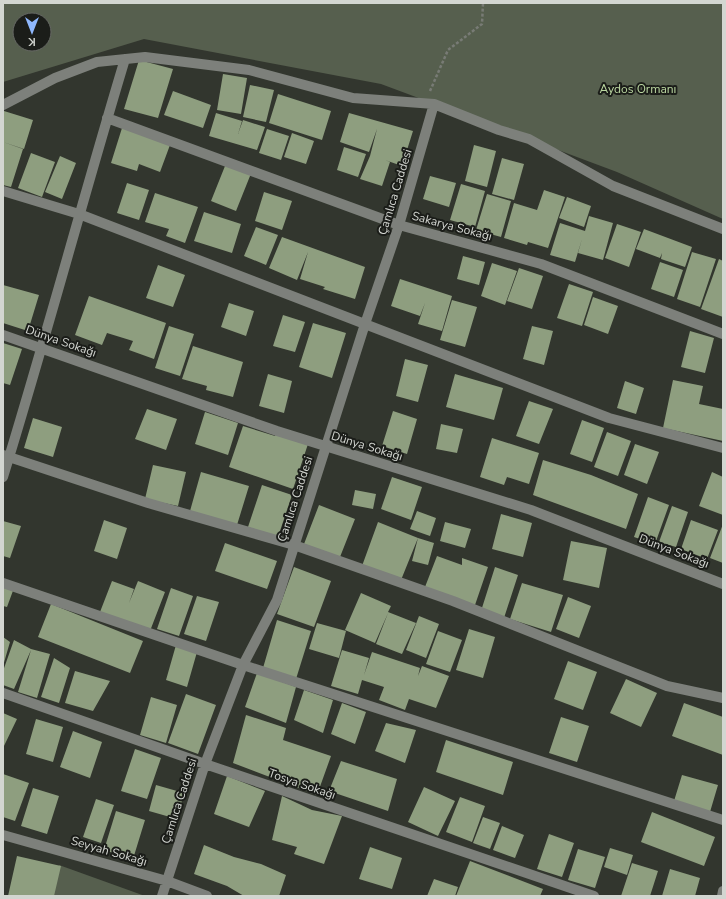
<svg xmlns="http://www.w3.org/2000/svg" width="726" height="899" viewBox="0 0 726 899" font-family="'Nunito Sans',sans-serif">
<style>
.green{fill:#565f4e;fill-rule:evenodd}
.building{fill:#8e9e7f}
.lines{fill:none;stroke-linecap:round;stroke-linejoin:round}
.path{stroke:#787b75;stroke-width:2.5;stroke-dasharray:3 2;stroke-linecap:butt}
.minor{stroke:#7d807b;stroke-width:10}
.labels{text-anchor:middle;dominant-baseline:central;stroke-width:4;stroke-linejoin:round;paint-order:stroke}
.park-label{font-size:12px;fill:#bcd8a2;stroke:#1b1d19}
.street-label{font-size:12px;fill:#d3d6d1;stroke:#1b1d19}
</style>
<rect width="100%" height="100%" fill="#32362e"/>
<!-- green -->
<path class="green" d="M3,3H723V219L617,172L381,84L144,39L3,82ZM20,20H44V44H20Z
M59,865L145,896H49Z"/>
<!-- building -->
<path class="building" d="M139,60L173,69L158,118L124,109Z
M223,74L247,78L241,114L217,110Z
M250,85L274,90L266,122L243,117Z
M173,91L211,105L203,128L164,115Z
M278,94L331,111L322,140L269,123Z
M4,111L33,120L24,149L3,142Z
M216,113L242,121L238,134L243,120L265,127L257,150L209,136Z
M349,113L413,131L402,166L385,160L390,162L382,186L360,179L370,156L377,129L369,152L340,142Z
M122,128L170,145L160,172L139,164L137,171L111,163Z
M267,129L289,136L281,160L259,153Z
M292,133L314,141L306,164L284,157Z
M3,142L23,149L11,187L3,185Z
M474,145L496,151L487,187L465,181Z
M344,147L366,154L358,177L337,170Z
M31,153L55,162L42,197L18,188Z
M60,156L76,163L62,199L45,192Z
M502,158L524,164L514,200L492,194Z
M227,161L252,171L236,211L211,201Z
M430,176L456,183L449,207L423,199Z
M127,183L149,190L139,220L117,213Z
M461,184L485,191L475,227L450,220Z
M544,190L565,197L548,248L528,242L527,245L504,238L514,203L537,210Z
M264,192L292,201L282,230L255,221Z
M155,193L198,207L185,243L166,236L169,229L145,222Z
M487,194L511,201L501,237L476,230Z
M567,197L591,206L584,227L559,218Z
M204,212L241,224L232,253L194,241Z
M589,216L613,223L603,260L578,253L582,239L575,262L550,255L560,223L585,231Z
M617,224L641,232L629,267L605,258Z
M256,227L278,235L266,265L244,256Z
M644,229L692,247L685,267L661,259L662,253L660,258L636,249Z
M282,237L365,267L355,299L323,289L325,287L300,279L308,252L297,280L269,268Z
M692,252L716,259L700,307L677,299Z
M463,256L485,262L479,285L457,279Z
M719,259L723,261V317L701,309Z
M660,262L683,270L674,297L651,289Z
M492,263L517,271L505,305L481,296Z
M158,265L185,275L173,307L146,298Z
M519,268L543,276L532,309L507,301Z
M400,279L452,296L442,331L418,324L425,303L420,316L391,306Z
M569,284L593,292L582,326L557,318Z
M3,285L39,295L28,331L3,323Z
M89,296L166,323L154,359L129,350L133,341L107,333L102,345L75,335Z
M593,297L618,306L608,334L584,325Z
M452,300L477,307L465,347L440,340Z
M229,303L254,311L246,336L221,327Z
M283,315L305,322L295,352L273,346Z
M313,323L346,333L332,378L299,367Z
M169,326L194,334L180,376L155,368Z
M532,326L553,331L544,365L523,359Z
M690,331L714,338L705,373L681,367Z
M3,343L22,349L10,385L3,383Z
M193,346L243,362L233,397L206,390L207,386L182,379Z
M405,359L428,365L418,402L396,396Z
M268,374L292,381L284,413L259,406Z
M455,374L503,388L494,420L446,407Z
M673,380L703,386L699,404L723,409V441L663,428Z
M625,381L644,388L636,414L617,408Z
M529,401L553,409L539,444L516,436Z
M147,409L177,419L166,450L135,439Z
M393,411L417,419L407,454L382,446Z
M205,412L238,423L228,455L195,444Z
M33,418L62,427L53,457L24,448Z
M582,420L604,428L592,462L570,454Z
M441,424L463,429L457,453L436,449Z
M243,426L275,436L277,431L309,441L293,489L229,467Z
M607,432L631,441L618,476L594,467Z
M492,438L539,453L529,484L507,477L504,485L480,477Z
M635,444L659,452L647,484L624,475Z
M543,460L591,475L638,494L626,529L533,495Z
M153,465L186,472L178,506L145,499Z
M201,472L249,486L237,525L190,511Z
M712,472L723,477V515L699,506Z
M392,477L422,487L411,520L381,509Z
M262,485L292,495L278,537L248,527Z
M355,490L376,494L373,509L352,505Z
M648,497L669,505L655,544L634,537Z
M319,505L355,519L340,557L304,544Z
M672,506L688,512L676,547L659,542Z
M417,511L436,518L430,536L410,529Z
M501,514L532,523L523,557L492,549Z
M104,520L127,528L117,559L94,551Z
M691,520L718,530L707,559L681,549Z
M3,521L21,526L10,558L3,556Z
M378,522L418,538L401,580L362,566Z
M445,522L471,529L465,548L440,541Z
M723,524V563L710,558Z
M418,538L434,543L428,565L412,561Z
M571,541L607,548L599,588L563,580Z
M225,543L277,561L267,589L215,571Z
M437,556L462,565V558L488,567L475,605L425,587Z
M294,567L331,581L314,627L277,614Z
M495,567L518,575L504,618L481,611Z
M112,581L134,589L129,603L138,581L165,592L150,631L100,612Z
M522,583L563,595L551,632L510,619Z
M3,584L14,588L7,607L3,606Z
M171,588L193,596L179,636L157,629Z
M361,593L391,606L388,612L416,623L402,654L376,644L388,613L375,643L345,630Z
M197,596L219,602L206,641L184,634Z
M568,597L591,606L579,638L556,629Z
M51,604L143,641L130,673L38,637Z
M419,616L439,624L426,658L406,650Z
M277,620L311,631L296,679L263,668Z
M317,623L346,631L339,658L309,649Z
M469,629L495,637L483,678L456,670Z
M438,631L462,640L450,672L426,664Z
M3,637L10,642L3,666Z
M14,640L31,649L50,654L37,698L18,692L31,650L14,689L3,685V671Z
M176,645L197,652L187,687L166,680Z
M342,650L369,658L364,675L372,652L420,668L418,676L422,666L449,676L436,708L409,699L405,710L379,700L384,687L362,680L358,694L331,686Z
M54,658L70,668L59,703L41,697Z
M568,661L597,672L583,710L554,699Z
M75,671L110,681L93,711L65,703Z
M257,673L296,687L286,723L245,707Z
M626,679L657,693L641,727L610,713Z
M304,690L333,700L323,733L294,720Z
M186,694L216,705L198,754L168,743Z
M151,697L177,705L166,743L140,735Z
M342,703L366,712L355,744L331,734Z
M684,703L723,717V755L672,736Z
M3,713L17,719L3,748Z
M246,715L286,728L283,740L331,756L317,795L233,763Z
M561,717L589,726L577,762L549,753Z
M36,719L63,727L53,762L26,754Z
M386,723L416,730L405,763L375,751Z
M73,731L102,742L90,778L60,767Z
M446,740L513,762L503,795L436,772Z
M135,749L161,758L147,799L121,791Z
M341,761L397,779L388,811L329,791Z
M3,774L29,783L15,821L3,817Z
M682,775L718,785L710,812L674,801Z
M227,776L265,791L249,827L214,814Z
M156,785L184,793L177,819L149,811Z
M424,787L455,801L438,836L408,822Z
M33,788L59,796L47,834L21,826Z
M282,796L312,810L342,816L324,864L294,854L297,847L272,840Z
M460,797L485,806L472,842L446,832Z
M96,799L114,805L101,843L83,837Z
M116,811L145,820L133,859L104,850Z
M652,812L715,837L704,866L641,842Z
M483,817L500,823L490,849L473,843Z
M502,826L524,835L515,858L493,850Z
M549,834L574,843L562,877L537,869Z
M204,845L234,857L261,864L286,875L279,896H244L227,886L194,874Z
M370,847L402,858L392,889L359,879Z
M610,848L633,855L627,875L604,867Z
M578,849L605,857L595,888L568,880Z
M17,856L61,866L54,896H8Z
M470,861L543,889L540,896H456Z
M632,863L658,871L650,896H621Z
M670,869L700,878L695,896H662Z
M434,879L458,887L455,896H427Z"/>
<g class="lines">
<!-- path -->
<path class="path" d="M430,91L448,50L482,24L483,3"/>
<!-- minor -->
<path class="minor" d="M3,105L55,78L97,62L145,57L249,70L353,98L434,104L499,130L529,139L613,186L723,229
M107,118L399,225L541,264L723,334
M3,191L79,214L609,418L723,448
M3,335L277,431L531,510L723,584
M3,455L148,503L294,545L453,601L667,686L723,698
M3,477C46,338 83,198 125,59
M3,583L243,665L723,820
M3,693L205,764L594,896
M3,835L167,881L207,896
M162,896L205,764L243,665L277,600L365,324L399,225L434,104
M722,896L723,891"/>
</g>
<g class="labels">
<!-- park labels -->
<g class="park-label">
<text x="638" y="89">Aydos Ormanı</text>
</g>
<!-- street labels -->
<g class="street-label">
<text transform="translate(395 192) rotate(-73)">Çamlıca Caddesi</text>
<text transform="translate(452 226) rotate(15)">Sakarya Sokağı</text>
<text transform="translate(61 341) rotate(19)">Dünya Sokağı</text>
<text transform="translate(367 446) rotate(17)">Dünya Sokağı</text>
<text transform="translate(295 499) rotate(-72)">Çamlıca Caddesi</text>
<text transform="translate(674 551) rotate(21)">Dünya Sokağı</text>
<text transform="translate(302 784) rotate(19)">Tosya Sokağı</text>
<text transform="translate(179 801) rotate(-72)">Çamlıca Caddesi</text>
<text transform="translate(109 851) rotate(16)">Seyyah Sokağı</text>
</g>
</g>
<!-- border -->
<rect width="726" height="899" fill="none" stroke="#d3d6d1" stroke-width="8"/>
<!-- north arrow -->
<g transform="translate(32 32) rotate(180)"><circle r="19" fill="#1b1d19" stroke="#656763"/>
<path d="M0-3L7 15L0 10L-7 15Z" fill="#8fb8fd"/>
<text y="-6" font-size="11" font-weight="bold" text-anchor="middle" fill="#d3d6d1">K</text>
</g>
</svg>
